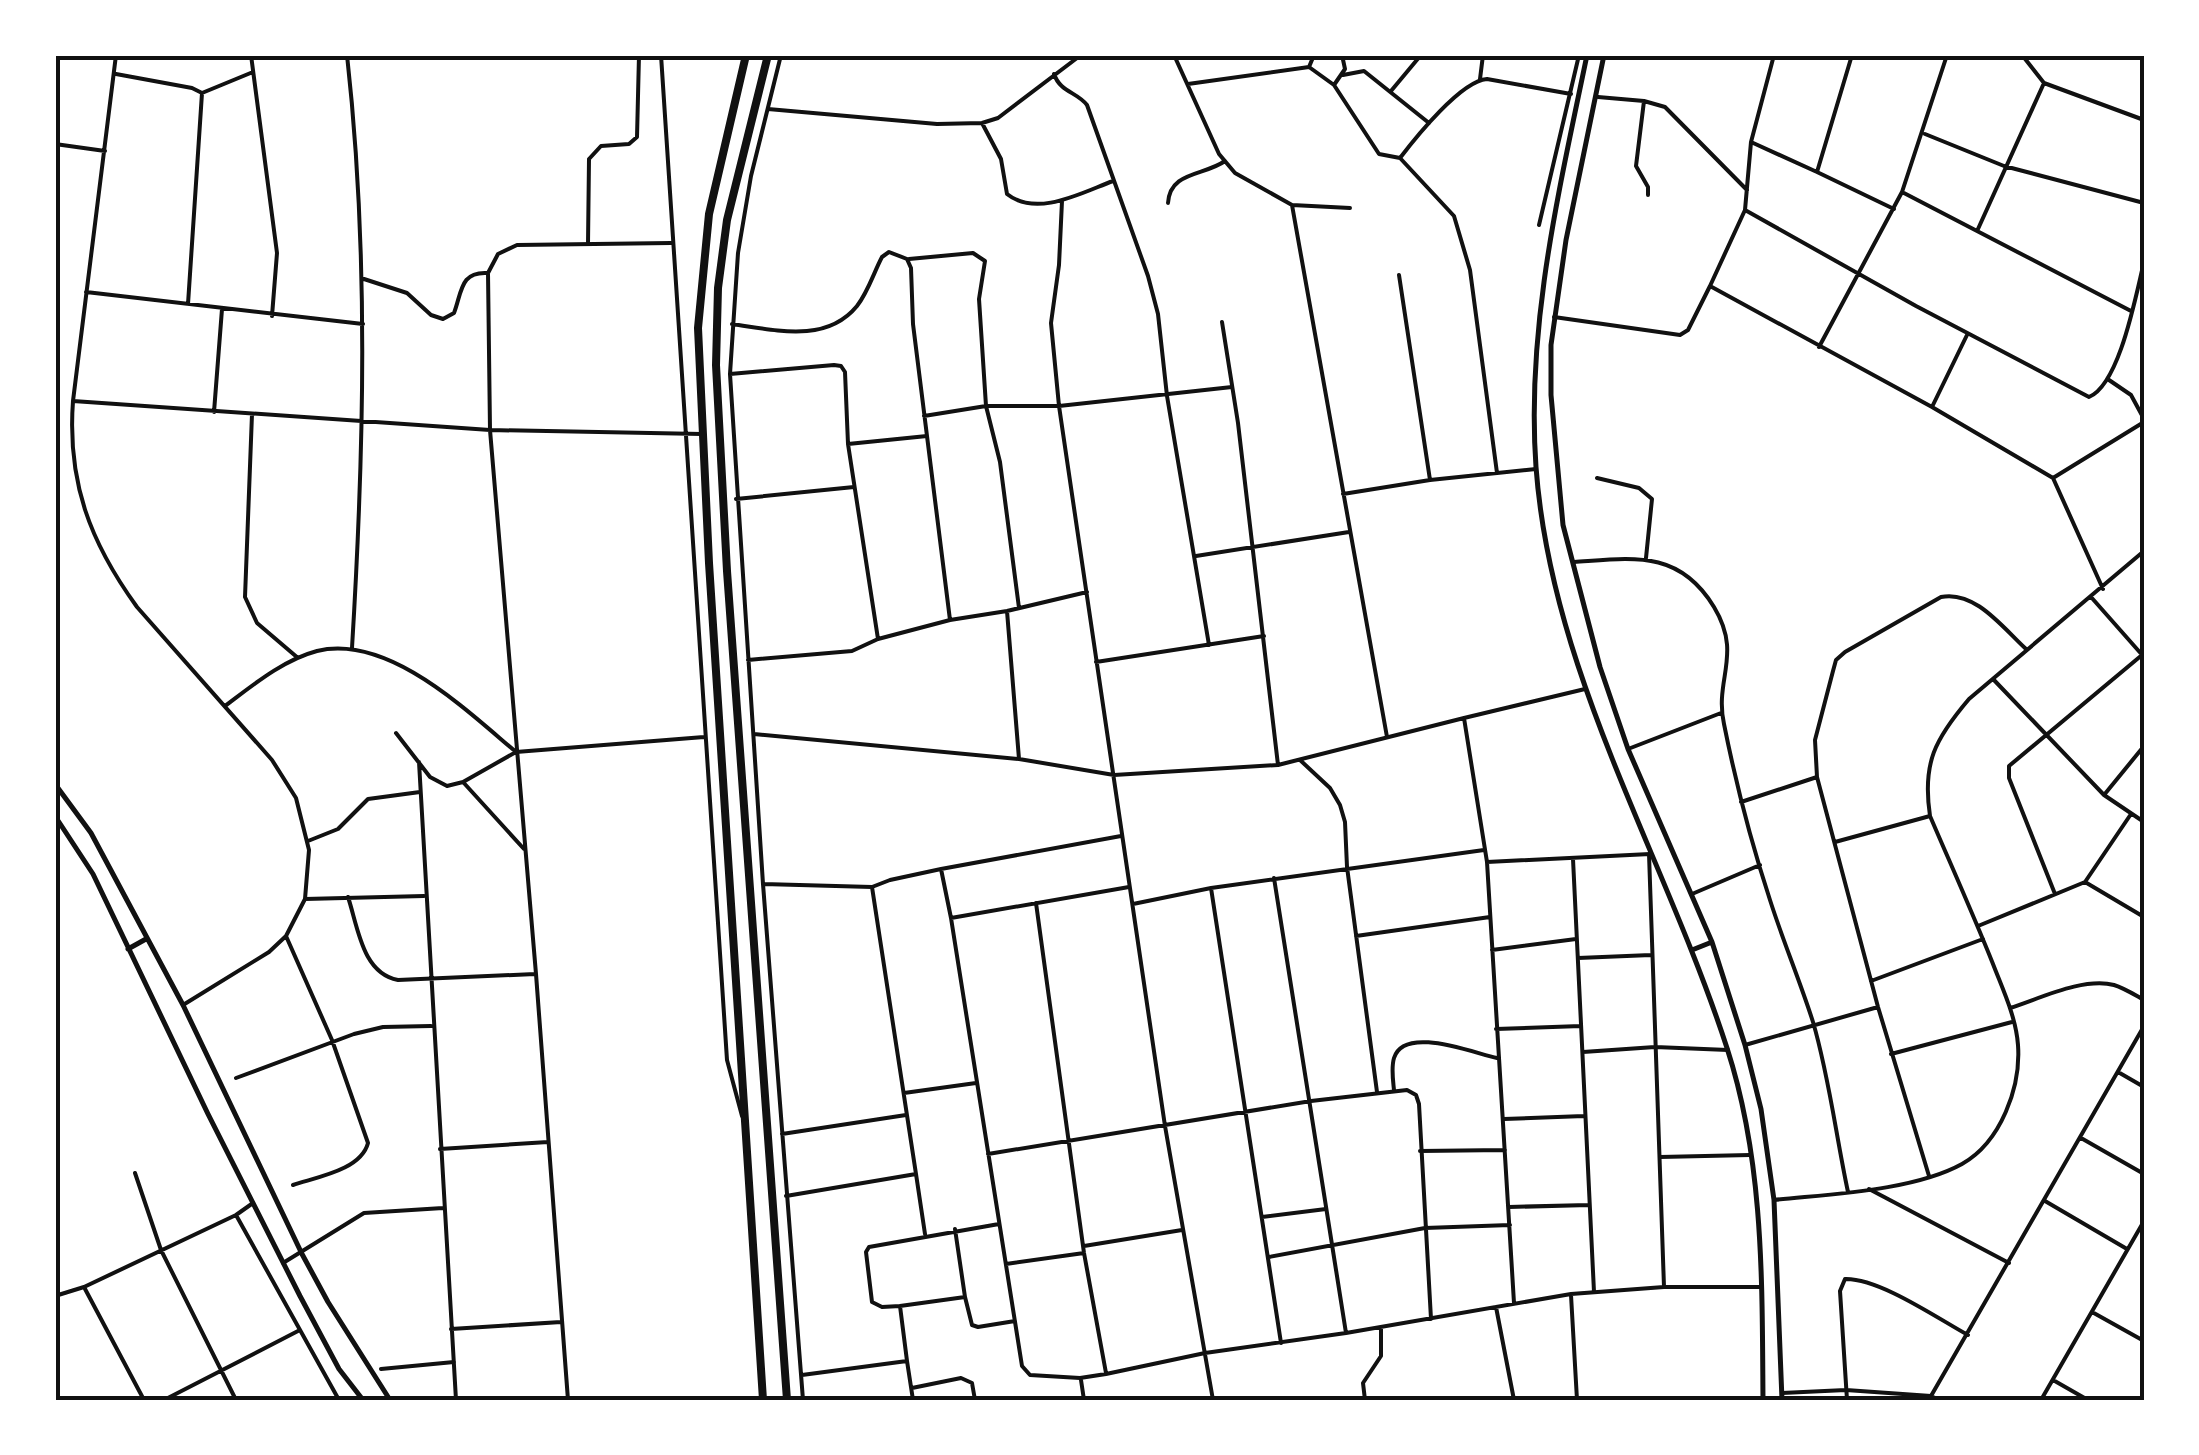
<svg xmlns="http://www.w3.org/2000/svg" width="2199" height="1455" viewBox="0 0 2199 1455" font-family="Roboto,sans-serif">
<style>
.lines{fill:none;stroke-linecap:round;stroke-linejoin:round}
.minor{stroke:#111;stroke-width:4}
.tertiary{stroke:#111;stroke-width:5}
.trunk{stroke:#111;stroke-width:8}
.neatline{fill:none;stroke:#111;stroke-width:4}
</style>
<rect width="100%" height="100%" fill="#fff"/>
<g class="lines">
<!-- minor -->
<path class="minor" d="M116,55L73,401C67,482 90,542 137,607L272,760L296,798L309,850L305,899L286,936L269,952L183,1005
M251,55L277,253L272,316
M347,55C369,252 364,450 352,648
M661,55L727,1060L742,1116
M781,55L751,176L738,253L730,374L763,884L803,1400
M1174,55L1219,154L1235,173L1292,205L1350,208
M1774,55L1751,142L1745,210L1710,286L1932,407L2053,478L2103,589
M2022,55L2044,83L2144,120
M1309,67L1334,85L1379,154L1400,158L1454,216L1470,270L1497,473
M116,74L192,88L202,93L188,304
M1054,74C1060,92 1077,92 1087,105L1148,276L1158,314L1167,396L1209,645
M1343,75L1364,71L1429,123
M1480,79L1483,55
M1188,84L1309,67L1314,55
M1334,85L1345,69L1342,55
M1391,91L1421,55
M202,93L253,72
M1598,97L1644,101L1665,107L1747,190
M1644,101L1636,166L1648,187V195
M768,109L937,124L982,123L998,118L1081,55
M982,123L1001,159L1007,194C1037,218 1083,192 1113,181
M1925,134L2004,166L2144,203
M1751,142L1817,172L1852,55
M55,144L105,151
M1400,158C1416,137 1461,81 1487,79L1571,94
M1817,172L1894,209
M1902,192L2131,311
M1062,201L1059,265L1051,323L1059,406L1165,1126L1213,1400
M1168,203C1170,171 1204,176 1225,161
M1292,205L1387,737
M1745,210L1916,306L2089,397C2120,384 2136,294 2144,262
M1539,225L1579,55
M1978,229L2044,83
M588,244L589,159L601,146L629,144L637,137L639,55
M909,259L973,253L985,261L979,299L986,406L1000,462L1019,608
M1399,275L1430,480
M364,279L407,293L431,315L443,319L454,313C462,292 460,271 488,273
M86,292L363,324
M1554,317L1680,335L1688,330L1710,286
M1222,322L1238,423L1278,765
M732,324C775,330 826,344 857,306C868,292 874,272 882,257L889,252L907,259L911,268L913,324L950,620
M1819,347L1902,192L1947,55
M730,374L834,365L841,366L845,372L848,444L878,639
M2109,380L2131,395L2144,419
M73,401L490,430L702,434
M1932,407L1967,335
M214,412L222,309
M252,414L245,597L257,623L298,658
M924,416L986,406H1059L1232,387
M848,444L927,436
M1597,478L1639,488L1652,499L1646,558
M2053,478L2144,422
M1343,494L1430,480L1536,469
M736,499L854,487
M1196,556L1349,532
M1574,562C1632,558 1679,549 1714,607C1743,655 1714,679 1724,724C1736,784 1751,842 1770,900C1783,941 1800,981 1813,1022C1829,1076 1836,1136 1848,1192
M2091,597L2144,657
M1007,611L1019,759
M748,660L852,651L878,639L950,620L1007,611L1087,592
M1096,662L1264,636
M1993,679L2104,795L2144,822
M225,706C253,685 283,660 317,651C388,634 466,710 516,752
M1464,718L1585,689
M396,733L430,777L447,786L463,782L516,752L704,737
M754,734L1019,759L1114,775L1278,765L1464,718L1487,862
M1628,749L1721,713
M1300,760L1330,788L1340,805L1345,822L1347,867L1377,1092
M419,762L456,1400
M1817,777L1815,740L1833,671L1836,660L1845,652L1941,597C1975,590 2003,628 2026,649
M463,782L524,849
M2104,795L2144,746
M1741,802L1817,777L1878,1007L1929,1176
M308,841L338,829L368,799L420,792
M1835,842L1930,816
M1649,854L1664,1287
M1573,859L1594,1292
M941,869L951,918L1022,1366L1030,1375L1080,1378L1106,1374L1205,1353L1346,1333L1571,1294L1664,1287H1762
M1274,878L1346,1333
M2085,882L2144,917
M763,884L872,887L890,880L941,869L1121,836
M1211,888L1281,1343
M1692,894L1760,865
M2055,894L2009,778V766L2142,655
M348,897C358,927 362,973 398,980L535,974
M305,899L424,896
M1036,903L1084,1253L1106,1373
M1133,904L1211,888L1484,850
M951,918L1129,887
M1978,926L2085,882L2131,814
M286,936L332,1040L368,1143C361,1170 317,1177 293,1185
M1356,936L1490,917
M1492,950L1576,939
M1578,958L1651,955
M1871,981L1983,939
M2010,1008C2039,999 2083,977 2114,985C2124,988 2135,995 2144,1000
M1496,1029L1581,1026
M1745,1045L1878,1007
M1583,1052L1655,1047L1728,1050
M1891,1054L2012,1022
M2118,1072L2144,1087
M236,1078L354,1034L383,1027L431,1026
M1394,1090C1393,1080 1391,1068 1394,1058C1404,1025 1473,1053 1497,1058
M904,1093L976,1083
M1504,1119L1584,1116
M782,1134L906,1115
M2081,1138L2144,1174
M440,1149L548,1142
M1420,1151L1505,1150
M988,1154L1311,1101L1407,1090L1416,1095L1419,1104L1431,1319
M1660,1157L1750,1155
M135,1173L161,1250L236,1400
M916,1174L925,1234
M1869,1189L2009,1263
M786,1196L916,1174L872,887
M1774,1200C1829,1194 1913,1191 1962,1164C2001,1142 2021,1087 2018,1045C2016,1017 2003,990 1993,964C1973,914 1951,865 1930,816C1922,763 1935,739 1969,699L2144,551
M2045,1201L2127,1249
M1509,1207L1589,1205
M236,1215L339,1400
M1262,1217L1326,1209
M1084,1246L1182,1230
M1269,1257L1425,1228L1510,1225
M283,1263L364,1213L443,1208
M1006,1264L1084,1253
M84,1287L144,1400
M1571,1295L1577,1400
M55,1296L84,1287L236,1215L253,1203
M965,1297L972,1325L978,1327L1015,1321
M1514,1303L1487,862L1650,854
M900,1306L882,1307L872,1302L866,1252L869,1247L999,1224
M1496,1307L1514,1400
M2092,1312L2144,1341
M451,1329L561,1322
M907,1361L900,1306L965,1297L955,1229
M381,1369L454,1362
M802,1375L907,1361L913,1400
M1081,1380L1084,1400
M2053,1380L2088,1400
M912,1388L961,1378L972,1383L975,1400
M1782,1393L1846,1390L1931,1396L1939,1400
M1931,1396L2144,1026
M164,1400L298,1331
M568,1400L536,974L490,430L488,273L498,254L517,245L671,243
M1365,1400L1363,1383L1381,1356V1327
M1847,1400L1840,1291L1845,1279C1879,1278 1937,1318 1968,1335
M2041,1400L2144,1221"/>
<!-- tertiary -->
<path class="tertiary" d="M1587,55C1559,191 1526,327 1536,467C1551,673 1664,854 1727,1048C1764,1162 1762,1281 1763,1400
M1604,55L1566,240L1551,345V395L1563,525L1600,667L1628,749L1712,942L1745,1045L1761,1109L1774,1200L1782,1400
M55,784L91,833L183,1005L302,1254L328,1302L390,1400
M55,816L93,874L208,1114L300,1296L339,1369L363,1400
M128,949L146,939
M1692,950L1712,942"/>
<!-- trunk -->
<path class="trunk" d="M746,55L709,214L698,328L709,563L763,1400
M768,55L727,220L718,288L716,365L727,571L787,1400"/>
</g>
<!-- border -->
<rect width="2199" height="1455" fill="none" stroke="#ffffff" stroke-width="115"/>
<rect x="58" y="58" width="2084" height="1340" class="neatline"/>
</svg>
